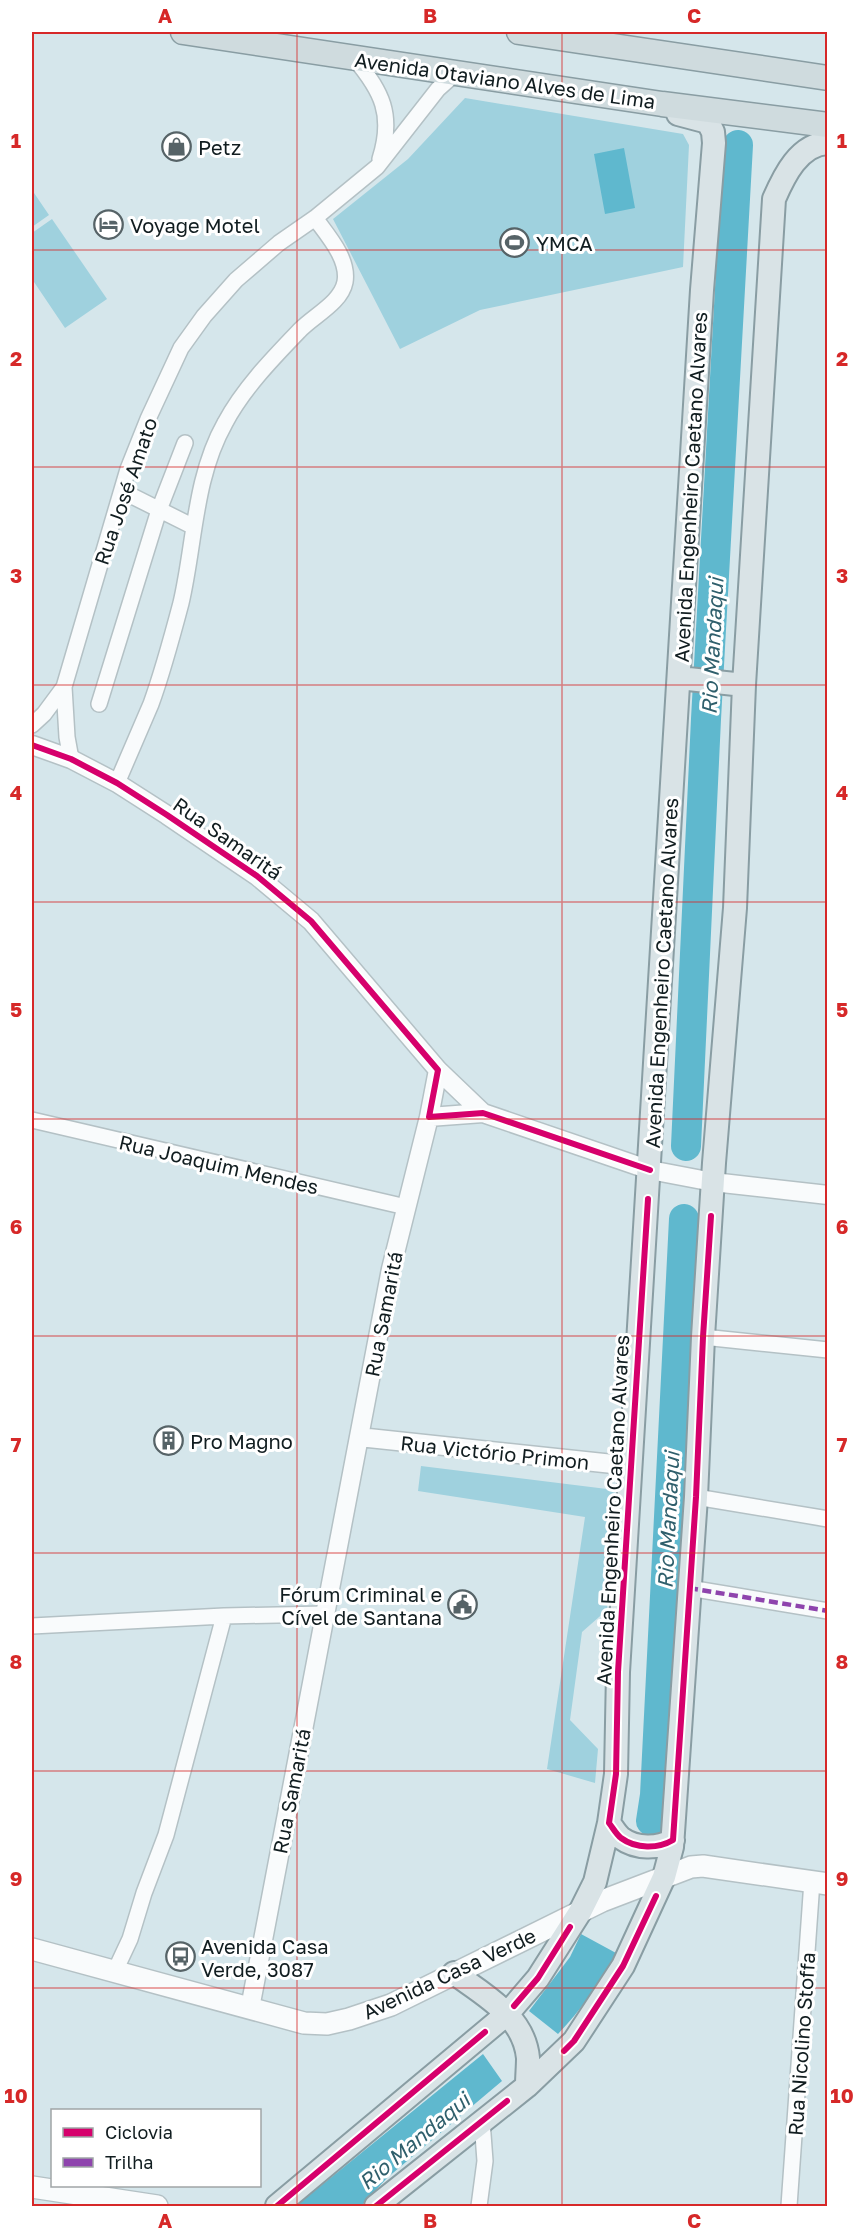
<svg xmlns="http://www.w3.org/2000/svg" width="859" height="2238" viewBox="0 0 859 2238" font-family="'Golos Text',sans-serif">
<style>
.green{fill:#9fd1de}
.water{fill:#5fb8ce}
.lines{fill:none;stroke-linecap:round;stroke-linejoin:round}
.river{stroke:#5fb8ce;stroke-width:30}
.minor-casing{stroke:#b4c1c5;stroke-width:18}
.tertiary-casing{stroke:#b4c1c5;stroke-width:21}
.secondary-casing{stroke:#b4c1c5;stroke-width:24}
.primary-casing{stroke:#899da3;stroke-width:26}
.trunk-casing{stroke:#899da3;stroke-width:27}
.minor{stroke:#f9fbfc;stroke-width:15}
.tertiary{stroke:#f9fbfc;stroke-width:18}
.secondary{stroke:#f9fbfc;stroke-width:21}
.primary{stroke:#d9e3e6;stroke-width:22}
.trunk{stroke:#cfdbde;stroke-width:24}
.quiet{stroke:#8e44ad;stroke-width:4.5;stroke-dasharray:9 4.5;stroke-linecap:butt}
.cycleway-casing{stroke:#fff;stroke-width:10}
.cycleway{stroke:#d6006c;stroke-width:6}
.grid{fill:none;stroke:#d62828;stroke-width:1.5;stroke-opacity:0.55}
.labels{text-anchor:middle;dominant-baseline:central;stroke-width:6;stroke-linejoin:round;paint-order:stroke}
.street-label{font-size:20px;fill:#111d20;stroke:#fff}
.poi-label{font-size:20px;fill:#111d20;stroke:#fff;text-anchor:start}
.water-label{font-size:21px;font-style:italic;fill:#2f5f6c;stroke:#fff}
.neatline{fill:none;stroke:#d62828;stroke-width:2}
.grid-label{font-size:20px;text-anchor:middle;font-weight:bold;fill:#d62828}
</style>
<rect width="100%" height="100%" fill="#d5e6eb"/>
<!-- green -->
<path class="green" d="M465,98L683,134L689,145L683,267L480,310L400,349L333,219L408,159Z
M32,190L49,215L32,227Z
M52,219L107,299L65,328L32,279V233Z
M421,1466L615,1490L607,1610L582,1632L570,1720L598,1749L595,1783L547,1769L585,1517L418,1491Z"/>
<!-- water -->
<path class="water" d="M624,148L635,208L605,214L594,154Z
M581,1934L616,1953C600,1983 582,2009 558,2034L529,2011L570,1957Z
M483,2054L502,2081L387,2178L363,2204L360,2206H296Z"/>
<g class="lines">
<!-- river -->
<path class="river" d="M686,1146L706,719L738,145
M651,1821L655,1795L684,1219"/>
<defs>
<path id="minor" d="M354,58C382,91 394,115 380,159
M122,491L194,527
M99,704L159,510L185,443
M32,725L44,714L64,687
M71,759L67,737L64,687L128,469L148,419L181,348L204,316L236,280L279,243L315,218L377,167L438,89L457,72
M117,783C128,757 140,730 151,704C163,671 172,637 181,603C195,543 194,478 225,423C243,389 272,359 299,331C313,316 341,303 345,282C349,259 328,236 315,218
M32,1120L406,1207
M703,1337L828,1350
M696,1497L828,1519
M689,1588L828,1611
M32,1626L224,1616L325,1614
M115,1971L130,1939L144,1893L166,1835L224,1616
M479,2206L485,2161L482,2121
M789,2206L812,1881"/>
<path id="tertiary" d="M32,745L71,759L117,783L167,815L257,876L311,921L438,1070L483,1113
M429,1117L483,1113L650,1170L713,1182L828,1195
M359,1437L632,1466
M250,2008L391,1269L429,1117L438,1070"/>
<path id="secondary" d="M32,1949L304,2023L327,2024L349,2019L391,2005L602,1901L691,1867L703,1866L828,1884
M32,2187L157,2206"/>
<path id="primary" d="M679,678L744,685
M609,1823C613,1828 616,1834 621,1838C636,1849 658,1849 673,1840
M454,1973C484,1995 524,2016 528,2058C528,2067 527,2076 527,2086
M277,2206L508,2013L538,1978L580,1912L595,1882L609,1823L616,1774L618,1672L702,290L714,143L713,132L708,122L678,114
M376,2206L527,2086L574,2041L623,1966L664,1877L672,1847L696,1497L703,1337L714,1163L735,908L744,685L774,199C784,176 799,144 828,143"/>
<path id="trunk" d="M183,32L662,104L828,125
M519,32L828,78"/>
</defs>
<!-- minor casing -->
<use href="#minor" class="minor-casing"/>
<!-- tertiary casing -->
<use href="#tertiary" class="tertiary-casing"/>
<!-- secondary casing -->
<use href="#secondary" class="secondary-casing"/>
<!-- primary casing -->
<use href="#primary" class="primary-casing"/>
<!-- trunk casing -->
<use href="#trunk" class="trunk-casing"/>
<!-- minor -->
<use href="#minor" class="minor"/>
<!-- tertiary -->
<use href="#tertiary" class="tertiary"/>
<!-- secondary -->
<use href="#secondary" class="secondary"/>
<!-- primary -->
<use href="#primary" class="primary"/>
<!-- trunk -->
<use href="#trunk" class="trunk"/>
<!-- quiet -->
<path class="quiet" d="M689,1588L828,1611"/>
<defs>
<path id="cycleway" d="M32,745L71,759L117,783L167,815L257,876L311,921L438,1070L429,1117L483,1113L650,1170
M648,1199L618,1672L616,1774L609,1823C613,1828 616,1834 621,1838C636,1849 658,1849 673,1840L696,1497L703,1337L711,1216
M514,2006L538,1978L570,1927
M564,2051L574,2041L623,1966L656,1896
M277,2206L485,2032
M376,2206L507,2101"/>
</defs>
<!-- cycleway casing -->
<use href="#cycleway" class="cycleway-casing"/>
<!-- cycleway -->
<use href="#cycleway" class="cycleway"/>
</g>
<!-- grid -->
<path class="grid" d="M297,32V2206M562,32V2206M32,250H828M32,467H828M32,685H828M32,902H828M32,1119H828M32,1336H828M32,1553H828M32,1771H828M32,1988H828"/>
<!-- icons -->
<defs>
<symbol id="shop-ring" viewBox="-11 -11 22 22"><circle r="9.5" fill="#fff" stroke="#566367" stroke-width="1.5"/><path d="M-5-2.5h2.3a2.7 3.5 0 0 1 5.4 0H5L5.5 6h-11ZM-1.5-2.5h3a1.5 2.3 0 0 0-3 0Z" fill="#566367"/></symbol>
<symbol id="hotel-ring" viewBox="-11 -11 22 22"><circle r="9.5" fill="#fff" stroke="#566367" stroke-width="1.5"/><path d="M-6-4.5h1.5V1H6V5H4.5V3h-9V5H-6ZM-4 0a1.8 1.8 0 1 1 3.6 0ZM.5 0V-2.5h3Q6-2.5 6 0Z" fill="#566367"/></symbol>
<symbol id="stadium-ring" viewBox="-11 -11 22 22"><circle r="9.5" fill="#fff" stroke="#566367" stroke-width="1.5"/><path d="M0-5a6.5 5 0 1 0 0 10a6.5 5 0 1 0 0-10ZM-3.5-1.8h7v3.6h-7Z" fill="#566367"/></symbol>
<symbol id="building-ring" viewBox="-11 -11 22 22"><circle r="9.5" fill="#fff" stroke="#566367" stroke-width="1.5"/><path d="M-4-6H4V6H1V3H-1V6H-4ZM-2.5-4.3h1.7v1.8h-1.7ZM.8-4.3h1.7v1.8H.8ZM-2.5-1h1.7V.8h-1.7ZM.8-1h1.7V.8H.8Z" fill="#566367"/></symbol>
<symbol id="civic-ring" viewBox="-11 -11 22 22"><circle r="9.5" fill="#fff" stroke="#566367" stroke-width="1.5"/><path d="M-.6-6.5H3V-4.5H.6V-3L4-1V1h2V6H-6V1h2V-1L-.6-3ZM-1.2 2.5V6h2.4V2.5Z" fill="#566367"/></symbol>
<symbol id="bus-ring" viewBox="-11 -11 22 22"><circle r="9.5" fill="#fff" stroke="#566367" stroke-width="1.5"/><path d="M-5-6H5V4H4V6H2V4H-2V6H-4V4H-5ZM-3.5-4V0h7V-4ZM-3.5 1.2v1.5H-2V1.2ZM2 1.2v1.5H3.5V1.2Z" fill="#566367"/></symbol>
</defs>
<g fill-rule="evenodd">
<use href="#shop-ring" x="160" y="130" width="33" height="33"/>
<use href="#hotel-ring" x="92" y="208" width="33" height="33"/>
<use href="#stadium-ring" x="498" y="226" width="33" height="33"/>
<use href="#building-ring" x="152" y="1424" width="33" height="33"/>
<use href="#civic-ring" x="446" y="1588" width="33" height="33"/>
<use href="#bus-ring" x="164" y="1940" width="33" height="33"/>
</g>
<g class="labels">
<!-- street labels -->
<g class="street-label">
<text transform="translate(505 80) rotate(8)">Avenida Otaviano Alves de Lima</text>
<text transform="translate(690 487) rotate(-87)">Avenida Engenheiro Caetano Alvares</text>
<text transform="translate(125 491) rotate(-71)">Rua José Amato</text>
<text transform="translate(228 838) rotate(35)">Rua Samaritá</text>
<text transform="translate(661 973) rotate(-87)">Avenida Engenheiro Caetano Alvares</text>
<text transform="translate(219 1164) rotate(13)">Rua Joaquim Mendes</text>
<text transform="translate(383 1314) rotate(-79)">Rua Samaritá</text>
<text transform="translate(495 1452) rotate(6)">Rua Victório Primon</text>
<text transform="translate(612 1510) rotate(-87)">Avenida Engenheiro Caetano Alvares</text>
<text transform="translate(291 1791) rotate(-79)">Rua Samaritá</text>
<text transform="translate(449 1973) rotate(-25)">Avenida Casa Verde</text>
<text transform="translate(801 2044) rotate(-86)">Rua Nicolino Stoffa</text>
</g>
<!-- poi labels -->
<g class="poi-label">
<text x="198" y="147">Petz</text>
<text x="130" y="225">Voyage Motel</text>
<text x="536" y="243">YMCA</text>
<text x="190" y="1441">Pro Magno</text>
<text x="442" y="1594" text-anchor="end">Fórum Criminal e<tspan x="442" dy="23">Cível de Santana</tspan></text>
<text x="201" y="1946">Avenida Casa<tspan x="201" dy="23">Verde, 3087</tspan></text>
</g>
<!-- water labels -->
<g class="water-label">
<text transform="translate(712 646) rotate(-87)">Rio Mandaqui</text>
<text transform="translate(668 1520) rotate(-87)">Rio Mandaqui</text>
<text transform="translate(414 2141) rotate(-40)">Rio Mandaqui</text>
</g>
</g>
<!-- border -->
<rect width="859" height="2238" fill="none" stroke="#ffffff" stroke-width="66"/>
<!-- legend -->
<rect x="51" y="2109" width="210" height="78" fill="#ffffff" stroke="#a0a5a6" stroke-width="1.5"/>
<rect x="63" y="2128" width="30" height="9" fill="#d6006c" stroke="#a0a5a6" stroke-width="1.5"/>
<text x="105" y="2139" font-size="18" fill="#111d20">Ciclovia</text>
<rect x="63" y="2158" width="30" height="9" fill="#8e44ad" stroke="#a0a5a6" stroke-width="1.5"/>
<text x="105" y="2169" font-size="18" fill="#111d20">Trilha</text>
<rect x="33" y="33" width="793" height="2172" class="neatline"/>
<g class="grid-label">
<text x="165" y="23">A</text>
<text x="430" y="23">B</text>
<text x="694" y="23">C</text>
<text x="16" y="148">1</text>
<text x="842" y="148">1</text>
<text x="16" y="366">2</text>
<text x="842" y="366">2</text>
<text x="16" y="583">3</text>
<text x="842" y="583">3</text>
<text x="16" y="800">4</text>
<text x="842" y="800">4</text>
<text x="16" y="1017">5</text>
<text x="842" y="1017">5</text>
<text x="16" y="1234">6</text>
<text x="842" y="1234">6</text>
<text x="16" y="1452">7</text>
<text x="842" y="1452">7</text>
<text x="16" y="1669">8</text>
<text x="842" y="1669">8</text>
<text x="16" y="1886">9</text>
<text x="842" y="1886">9</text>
<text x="16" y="2103">10</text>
<text x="842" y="2103">10</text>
<text x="165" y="2228">A</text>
<text x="430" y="2228">B</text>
<text x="694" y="2228">C</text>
</g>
</svg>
